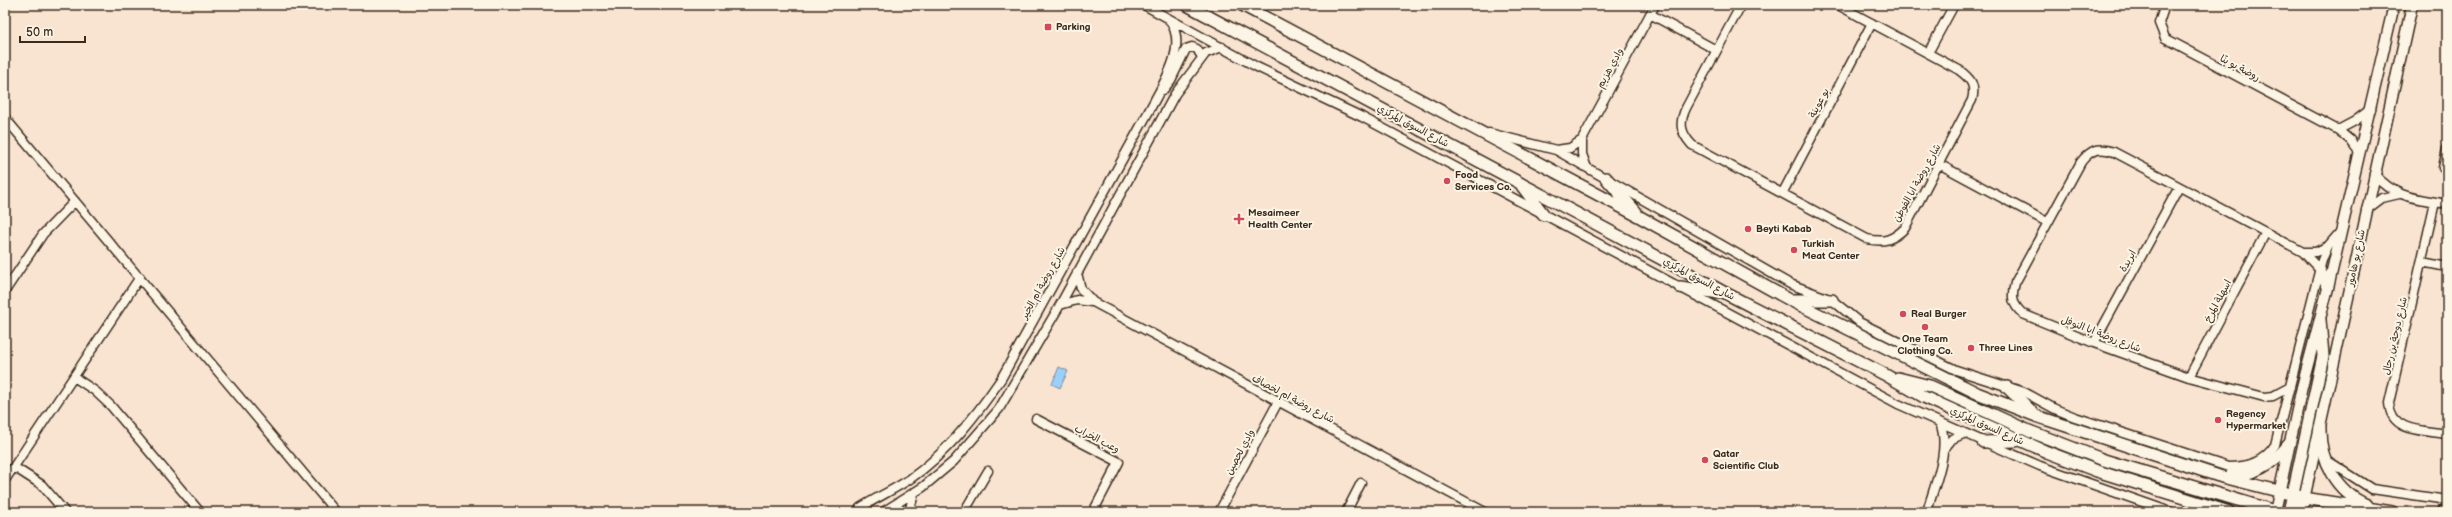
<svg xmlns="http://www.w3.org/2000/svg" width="2452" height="517" viewBox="0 0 2452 517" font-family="'Balsamiq Sans','Playpen Sans Arabic',sans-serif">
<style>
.water{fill:#9ccff9;stroke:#758da1}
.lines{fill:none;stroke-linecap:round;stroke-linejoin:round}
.minor-casing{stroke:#3b2a1e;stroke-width:11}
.tertiary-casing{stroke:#3b2a1e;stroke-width:13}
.secondary-casing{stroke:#3b2a1e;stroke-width:14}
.minor{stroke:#fcf5e5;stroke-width:8}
.tertiary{stroke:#fcf5e5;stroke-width:10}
.secondary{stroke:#fcf5e5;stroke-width:11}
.poi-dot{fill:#d1495b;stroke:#fcf5e5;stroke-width:1.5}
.labels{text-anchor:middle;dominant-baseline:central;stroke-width:4;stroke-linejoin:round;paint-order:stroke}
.poi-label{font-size:10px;font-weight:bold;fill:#3b2a1e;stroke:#fcf5e5;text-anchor:start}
.street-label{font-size:10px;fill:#3b2a1e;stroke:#fcf5e5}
</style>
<rect width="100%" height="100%" fill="#f9e4d1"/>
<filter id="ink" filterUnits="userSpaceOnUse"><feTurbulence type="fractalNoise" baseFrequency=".025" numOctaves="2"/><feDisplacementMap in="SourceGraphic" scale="8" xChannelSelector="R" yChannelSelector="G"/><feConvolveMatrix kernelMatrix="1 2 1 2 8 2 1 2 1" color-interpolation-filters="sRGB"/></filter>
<g filter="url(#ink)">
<!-- water -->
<path class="water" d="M1059,367L1068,371L1060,388L1052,384Z"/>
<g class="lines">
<defs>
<path id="minor" d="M1144,5L1257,67L1362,117L1898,404L2040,466L2171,512
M1741,5L1686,108C1679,123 1680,132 1692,145L1867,239C1884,243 1893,240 1905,228L1972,100C1976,85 1971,79 1959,70L1838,5
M2165,5L2159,23L2165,38L2338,130L2350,140L2360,153
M1650,14L1716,50
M1928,53L1954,5
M1163,90L1171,80L1186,49L1192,47L1197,49L1202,57
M5,118L336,512
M2338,130L2355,121L2371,109
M1489,133L1556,150L1790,284L1832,300L1859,322L1956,370L2024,392L2055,409L2075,417L2228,467C2248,467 2264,462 2275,445L2322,260L2328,246L2340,232
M1582,140V154L1587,168
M1556,150L1570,148L1582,140L1655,5
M1939,164L2047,222
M2443,168L2447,149
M2374,174C2397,199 2416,198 2447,204
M1783,192L1872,23
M2435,202L2389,403C2391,433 2424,430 2447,434
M2366,210L2382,198L2399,194
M2303,252H2316L2328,246
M2422,262L2447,267
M1077,273L1081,289L1093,302L1485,512
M5,291L43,234L75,201
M1060,305L1077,300L1092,302
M2094,343L2179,187
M74,377L95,391L111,406L200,512
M2189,377L2265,234
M2290,387L2273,396L2264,397L2189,377L2094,343L2023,314C2012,304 2011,297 2015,283L2081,162C2091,149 2099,147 2114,152L2303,252L2320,270
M1036,419L1119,462L1093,512
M1944,449L1952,439L1963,434
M2325,459L2372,489L2447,500
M14,467L42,485L65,512
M5,480L140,277
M858,512L860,508C876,498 895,489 910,479C947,453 976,416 1001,379L1149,111C1161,87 1190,46 1169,20
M883,512L923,487L954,461L999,409L1060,305L1175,94L1206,53L1222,47
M909,512L914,494
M964,512L988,471
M1219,512L1278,402
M1346,512L1361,483
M1927,512C1934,485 1951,450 1940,423"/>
<path id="tertiary" d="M2320,270L2328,288
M2303,504L2412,5
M2275,512L2302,387L2328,288L2394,5"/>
<path id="secondary" d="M1187,5L1729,295L1884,374L1924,397L2047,452L2097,471L2229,512
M1242,5L1640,217L1790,300L1977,393L2036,416L2219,476L2310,499L2392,512
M1606,178L1636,212
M1522,186L1544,215
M1680,287L1719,293
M1792,300H1832
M1898,378L1930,386L2029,431L2104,460L2278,512
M2007,387L2033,413
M2320,427C2319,460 2336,492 2367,505
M1983,442L2016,441
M2229,476C2254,475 2274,464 2289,444
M2289,512L2323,356L2320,320
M2294,512L2300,508L2305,498
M2443,512L2447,511"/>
</defs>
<!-- minor casing -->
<use href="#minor" class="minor-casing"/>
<!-- tertiary casing -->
<use href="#tertiary" class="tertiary-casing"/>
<!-- secondary casing -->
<use href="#secondary" class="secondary-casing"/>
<!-- minor -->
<use href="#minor" class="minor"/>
<!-- tertiary -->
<use href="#tertiary" class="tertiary"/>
<!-- secondary -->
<use href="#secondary" class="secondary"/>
</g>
</g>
<!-- markers -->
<g class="poi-dot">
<rect x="1044" y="23" width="8" height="8" rx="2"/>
<circle cx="1447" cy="181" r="4"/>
<path d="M1237 213h4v4h4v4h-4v4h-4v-4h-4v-4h4z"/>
<circle cx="1748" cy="229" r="4"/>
<circle cx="1794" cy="250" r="4"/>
<circle cx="1903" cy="314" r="4"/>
<circle cx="1925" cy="327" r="4"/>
<circle cx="1971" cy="348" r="4"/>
<circle cx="2218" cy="420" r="4"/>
<circle cx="1705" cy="460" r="4"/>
</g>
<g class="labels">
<!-- poi labels -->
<g class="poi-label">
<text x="1056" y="27">Parking</text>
<text x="1455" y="175">Food<tspan x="1455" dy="12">Services Co.</tspan></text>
<text x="1248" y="213">Mesaimeer<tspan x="1248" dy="12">Health Center</tspan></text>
<text x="1756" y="229">Beyti Kabab</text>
<text x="1802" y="244">Turkish<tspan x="1802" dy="12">Meat Center</tspan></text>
<text x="1911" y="314">Real Burger</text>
<text x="1925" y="339" text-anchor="middle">One Team<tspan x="1925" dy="12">Clothing Co.</tspan></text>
<text x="1979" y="348">Three Lines</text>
<text x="2226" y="414">Regency<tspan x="2226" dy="12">Hypermarket</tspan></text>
<text x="1713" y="454">Qatar<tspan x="1713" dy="12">Scientific Club</tspan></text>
</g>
<!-- street labels -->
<g class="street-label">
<text transform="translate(1610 68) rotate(-61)">وادي هزيم</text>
<text transform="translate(2240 68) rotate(28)">روضة بو بنّا</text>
<text transform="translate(1819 103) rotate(-62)">بو عوينة</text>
<text transform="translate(1413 126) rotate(28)">شارع السوق المركزي</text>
<text transform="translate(1917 183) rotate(-61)">شارع روضة ابا الفوطن</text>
<text transform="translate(2356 258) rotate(-78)">شارع بو هامور</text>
<text transform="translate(2128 261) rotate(-61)">ابريدة</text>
<text transform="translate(1699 279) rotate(28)">شارع السوق المركزي</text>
<text transform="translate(1043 283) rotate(-61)">شارع روضة ام الخير</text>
<text transform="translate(2218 301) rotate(-62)">اسهلة المرخ</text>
<text transform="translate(2101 334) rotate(21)">شارع روضة ابا النوفل</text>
<text transform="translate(2395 336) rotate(-77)">شارع دوحة بن رحال</text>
<text transform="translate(1293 399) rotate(28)">شارع روضة ام لخصاف</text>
<text transform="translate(1987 426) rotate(24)">شارع السوق المركزي</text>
<text transform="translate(1097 439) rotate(27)">وعب الخراب</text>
<text transform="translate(1240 452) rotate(-62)">وادي لحصين</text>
</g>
</g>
<!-- margin -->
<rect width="2452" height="517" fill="none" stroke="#fcf5e5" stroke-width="20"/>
<rect x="10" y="10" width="2432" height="497" fill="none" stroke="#3b2a1e" stroke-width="1.5" filter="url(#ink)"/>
<!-- scale -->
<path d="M20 36v6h65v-6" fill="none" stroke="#3b2a1e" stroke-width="2"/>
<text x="26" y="36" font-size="12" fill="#3b2a1e" stroke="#fcf5e5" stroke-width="3" paint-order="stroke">50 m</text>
</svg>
